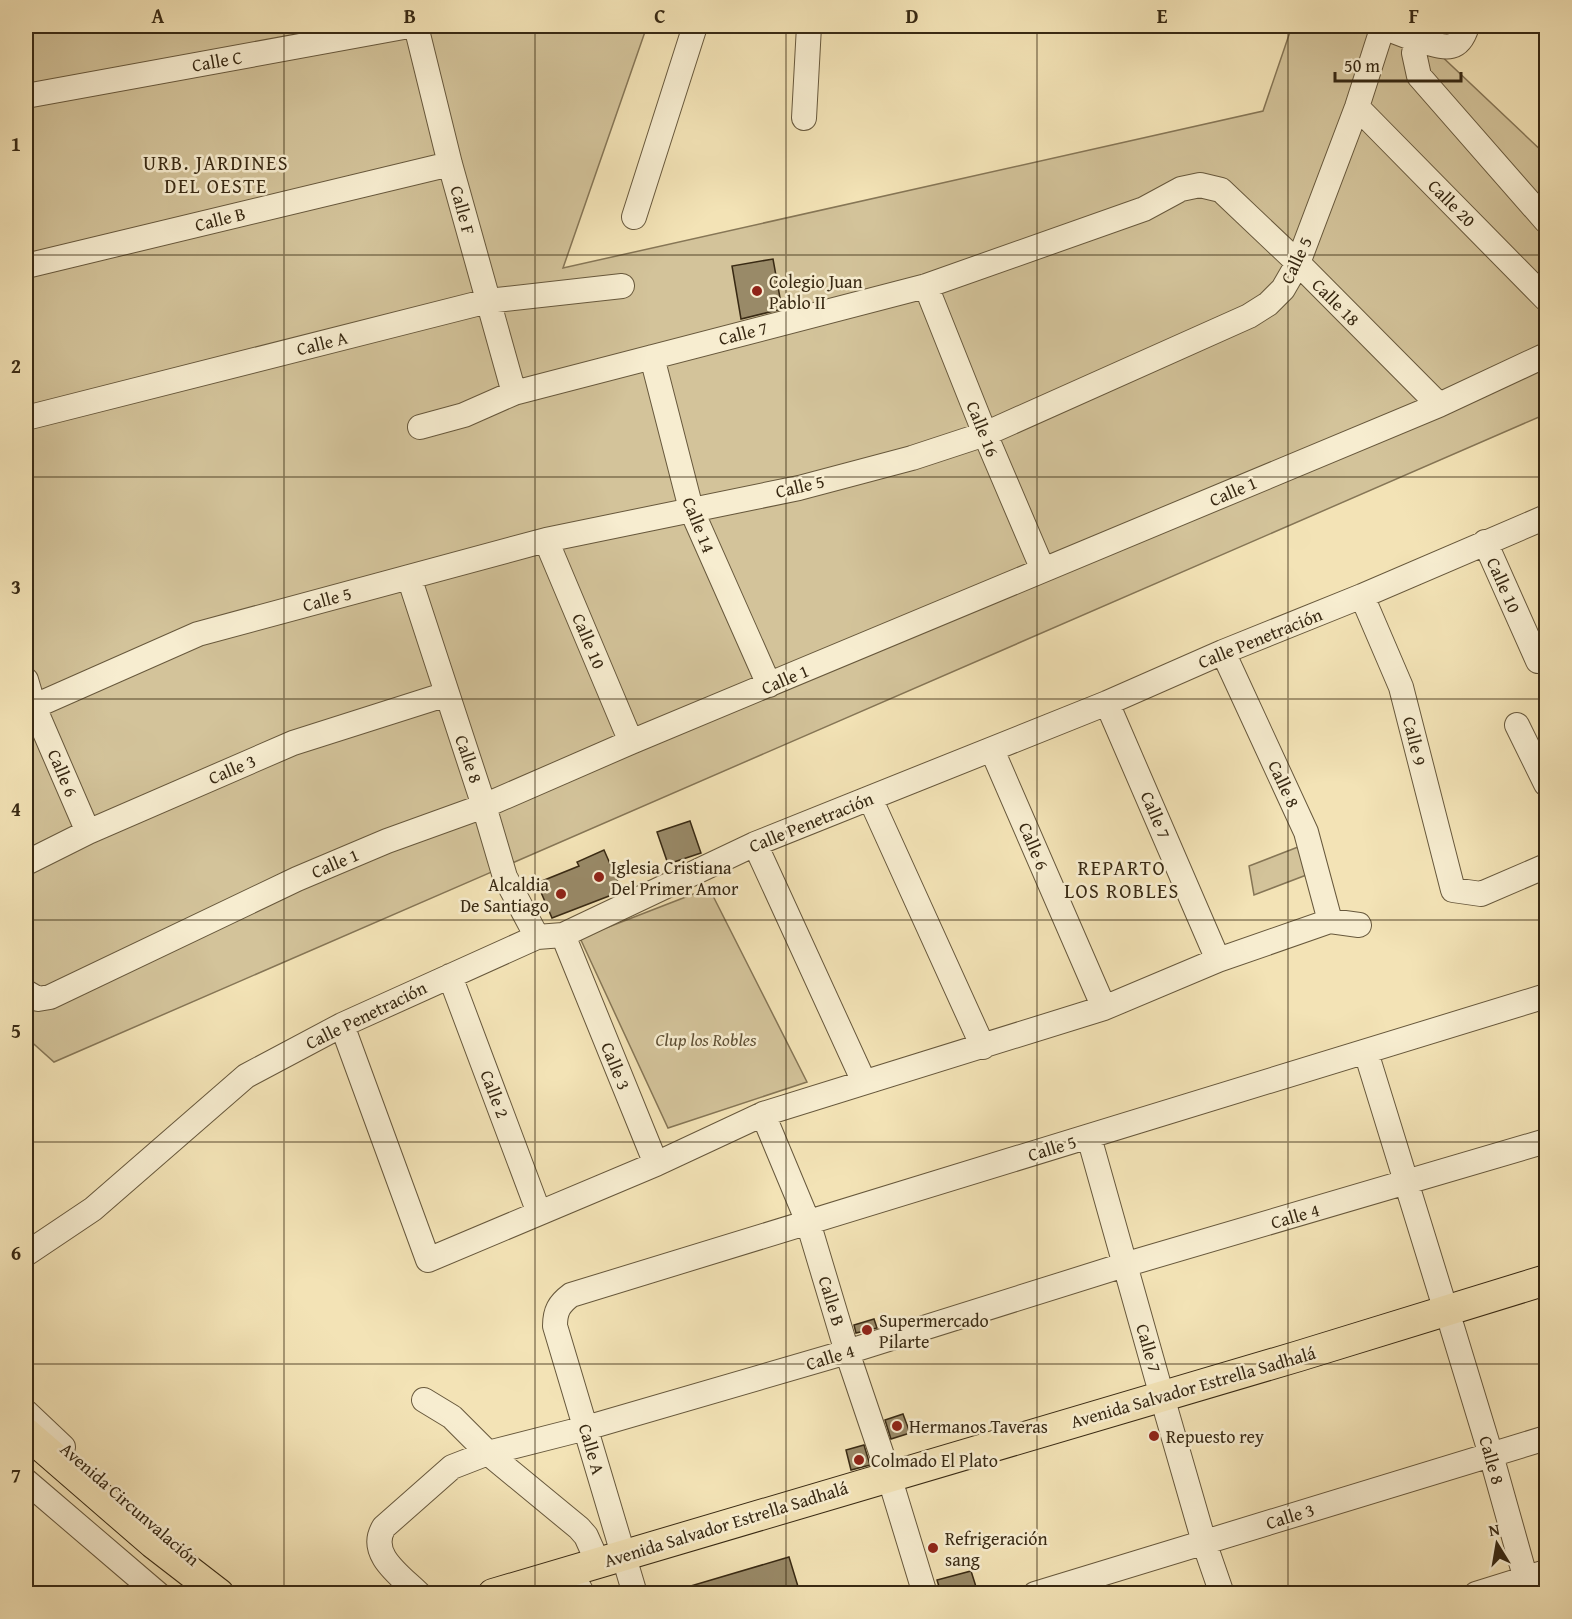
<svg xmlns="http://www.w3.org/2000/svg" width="1572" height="1619" viewBox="0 0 1572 1619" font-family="'Gentium Book Plus',serif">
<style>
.green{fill:#d3c39a;stroke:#867656;stroke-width:1.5}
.building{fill:#998a68;stroke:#382913;stroke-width:1.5}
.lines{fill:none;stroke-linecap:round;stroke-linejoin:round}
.minor-casing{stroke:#67583c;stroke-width:26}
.major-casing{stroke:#382913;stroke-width:32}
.minor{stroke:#f7edd0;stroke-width:24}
.major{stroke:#f3e3b6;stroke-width:30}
.grid{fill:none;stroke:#382913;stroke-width:1.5;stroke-opacity:0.55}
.poi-dot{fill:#8f2418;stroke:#f7edd0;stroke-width:2}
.labels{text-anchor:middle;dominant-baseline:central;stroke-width:5;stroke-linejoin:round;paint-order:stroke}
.street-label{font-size:18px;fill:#382913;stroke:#f7edd0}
.poi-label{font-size:18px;fill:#382913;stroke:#f7edd0;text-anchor:start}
.park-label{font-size:18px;font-style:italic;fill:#5f5035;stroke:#f7edd0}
.neighbourhood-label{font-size:20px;letter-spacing:1.5px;fill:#382913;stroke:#f7edd0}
.neatline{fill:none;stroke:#382913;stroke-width:2}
.grid-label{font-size:20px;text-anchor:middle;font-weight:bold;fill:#382913}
</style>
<rect width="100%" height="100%" fill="#f3e3b6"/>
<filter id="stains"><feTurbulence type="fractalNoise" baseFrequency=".00333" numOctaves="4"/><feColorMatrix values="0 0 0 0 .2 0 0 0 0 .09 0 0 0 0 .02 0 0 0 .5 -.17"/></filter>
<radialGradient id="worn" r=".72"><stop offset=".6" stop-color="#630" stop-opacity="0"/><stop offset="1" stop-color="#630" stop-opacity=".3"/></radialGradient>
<!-- green -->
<path class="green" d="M26,26H647L563,268L1263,111L1292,26H1441L1434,49L1546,155V414L54,1062L26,1037Z
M1298,847L1309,874L1254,895L1249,866Z
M709,888L807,1082L668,1128L580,938Z"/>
<!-- building -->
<path class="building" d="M773,259L782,309L741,319L732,266Z
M690,821L701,853L668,864L657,832Z
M604,850L622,891L552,918L537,883L579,866L577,862Z
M874,1319L877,1328L856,1333L854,1325Z
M903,1414L910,1433L891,1439L885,1420Z
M864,1445L870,1465L851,1470L846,1450Z
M789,1557L800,1593H677V1590Z
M971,1571L978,1593H941L937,1580Z"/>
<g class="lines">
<defs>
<path id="minor" d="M416,26L450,164L514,393
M1422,26L1417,40C1442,46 1458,56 1467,26
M1383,27L1417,40L1414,53L1419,76L1546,221
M26,96L409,26
M1357,107L1546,299
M804,118L809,26
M634,217L695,26
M26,266L450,164
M926,286L985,434L1043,570
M652,357L691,509L769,685
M26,418L488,301L622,286
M420,427L464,415L514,393L926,286L1144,209L1181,189L1200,185L1221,190L1298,263L1439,405
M546,540L631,742
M1485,542L1538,661
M409,577L484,806L505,877L537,937
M1362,596L1401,687L1453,890L1481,894L1546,866
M1223,652L1306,832L1330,921
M26,680L34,707L88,832
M1107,703L1218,960
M26,710L198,634L546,540L799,488L912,458L985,434L1249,316L1268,304L1283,289L1298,263L1357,107L1383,26
M1517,725L1546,784
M992,750L1104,1008
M870,798L983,1047
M755,844L864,1082
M26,863L88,832L293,743L447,694
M563,935L656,1164
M450,976L539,1213
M26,992L38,999L50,997L297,879L387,841L484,806L631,742L1439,405L1546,355
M342,1025L428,1260L656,1164L763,1114L1104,1008L1218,960L1330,921L1359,925
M1366,1052L1446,1311
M763,1114L808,1222L847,1352L889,1476L925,1594
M1089,1137L1167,1414L1204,1542L1222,1594
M26,1254L93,1209L246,1076L342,1025L537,937L563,935L755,844L1107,703L1223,652L1362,596L1546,517
M1452,1327L1491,1455L1530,1594
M424,1400L452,1417L488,1453L579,1528L586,1536L598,1563
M26,1412L63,1447
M26,1481L158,1594
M419,1594C401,1576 367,1554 384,1527L452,1467L488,1453L586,1428L847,1352L1124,1265L1546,1141
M574,1594L580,1589
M635,1594L555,1326C555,1311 559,1304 571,1295L1546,996
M1035,1594L1546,1438
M1476,1594L1546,1572"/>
<path id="major" d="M26,1433L153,1543L219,1594
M493,1594L1299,1356L1546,1280"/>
</defs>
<!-- minor casing -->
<use href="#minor" class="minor-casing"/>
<!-- major casing -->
<use href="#major" class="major-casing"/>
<!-- minor -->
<use href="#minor" class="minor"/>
<!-- major -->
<use href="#major" class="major"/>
</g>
<!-- grid -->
<path class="grid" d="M284,26V1594M535,26V1594M786,26V1594M1037,26V1594M1288,26V1594M26,255H1546M26,477H1546M26,699H1546M26,920H1546M26,1142H1546M26,1364H1546"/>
<!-- markers -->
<g class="poi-dot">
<circle cx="757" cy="291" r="6"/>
<circle cx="599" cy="877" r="6"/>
<circle cx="561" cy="894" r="6"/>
<circle cx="867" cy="1330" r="6"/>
<circle cx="897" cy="1426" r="6"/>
<circle cx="1154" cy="1436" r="6"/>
<circle cx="859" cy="1460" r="6"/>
<circle cx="933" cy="1548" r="6"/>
</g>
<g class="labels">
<!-- street labels -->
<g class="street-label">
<text transform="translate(217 61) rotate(-10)">Calle C</text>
<text transform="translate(1452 203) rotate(45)">Calle 20</text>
<text transform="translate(463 210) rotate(75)">Calle F</text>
<text transform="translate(220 219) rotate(-14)">Calle B</text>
<text transform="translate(1296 260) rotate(-65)">Calle 5</text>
<text transform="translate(1336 302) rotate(45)">Calle 18</text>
<text transform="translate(743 333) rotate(-14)">Calle 7</text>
<text transform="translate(322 343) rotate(-14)">Calle A</text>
<text transform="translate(983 429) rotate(68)">Calle 16</text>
<text transform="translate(800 486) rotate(-13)">Calle 5</text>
<text transform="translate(1233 491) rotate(-23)">Calle 1</text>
<text transform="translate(699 525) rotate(68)">Calle 14</text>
<text transform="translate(1504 585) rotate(66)">Calle 10</text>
<text transform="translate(327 599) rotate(-15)">Calle 5</text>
<text transform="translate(1260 638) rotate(-22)">Calle Penetración</text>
<text transform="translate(589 641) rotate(67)">Calle 10</text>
<text transform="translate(785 679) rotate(-23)">Calle 1</text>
<text transform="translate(1415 741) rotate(76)">Calle 9</text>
<text transform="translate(469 759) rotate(71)">Calle 8</text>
<text transform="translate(232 769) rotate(-23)">Calle 3</text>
<text transform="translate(63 773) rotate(67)">Calle 6</text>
<text transform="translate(1284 784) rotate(65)">Calle 8</text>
<text transform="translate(1156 815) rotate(67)">Calle 7</text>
<text transform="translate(811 822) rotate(-22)">Calle Penetración</text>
<text transform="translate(1034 846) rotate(67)">Calle 6</text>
<text transform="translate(335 863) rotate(-23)">Calle 1</text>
<text transform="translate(366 1015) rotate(-26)">Calle Penetración</text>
<text transform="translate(616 1066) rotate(68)">Calle 3</text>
<text transform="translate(495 1094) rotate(69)">Calle 2</text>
<text transform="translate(1052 1148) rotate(-17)">Calle 5</text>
<text transform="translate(1295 1216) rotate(-16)">Calle 4</text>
<text transform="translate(832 1301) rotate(73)">Calle B</text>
<text transform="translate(1149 1348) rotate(74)">Calle 7</text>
<text transform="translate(830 1357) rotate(-17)">Calle 4</text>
<text transform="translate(1193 1387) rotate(-16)">Avenida Salvador Estrella Sadhalá</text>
<text transform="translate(592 1449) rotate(74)">Calle A</text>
<text transform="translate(1492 1460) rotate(74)">Calle 8</text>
<text transform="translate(130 1504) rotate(41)">Avenida Circunvalación</text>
<text transform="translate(1290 1516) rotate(-17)">Calle 3</text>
<text transform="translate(726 1524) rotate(-17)">Avenida Salvador Estrella Sadhalá</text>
</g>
<!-- poi labels -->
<g class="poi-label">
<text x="769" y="281">Colegio Juan<tspan x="769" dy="21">Pablo II</tspan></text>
<text x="611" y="867">Iglesia Cristiana<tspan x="611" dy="21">Del Primer Amor</tspan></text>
<text x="549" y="884" text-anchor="end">Alcaldia<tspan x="549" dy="21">De Santiago</tspan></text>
<text x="879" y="1320">Supermercado<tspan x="879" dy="21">Pilarte</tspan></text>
<text x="909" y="1426">Hermanos Taveras</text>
<text x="1166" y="1436">Repuesto rey</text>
<text x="871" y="1460">Colmado El Plato</text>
<text x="945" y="1538">Refrigeración<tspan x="945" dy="21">sang</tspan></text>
</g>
<!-- park labels -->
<g class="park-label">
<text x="706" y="1039">Clup los Robles</text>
</g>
<!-- neighbourhood labels -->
<g class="neighbourhood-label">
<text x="216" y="162">URB. JARDINES<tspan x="216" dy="23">DEL OESTE</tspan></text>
<text x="1122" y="867">REPARTO<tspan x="1122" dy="23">LOS ROBLES</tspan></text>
</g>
</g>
<!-- margin -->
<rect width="1572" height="1619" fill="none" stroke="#f3e3b6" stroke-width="66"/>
<!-- north arrow -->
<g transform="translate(1497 1544) rotate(349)" stroke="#f7edd0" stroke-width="4.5" paint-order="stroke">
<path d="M0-4.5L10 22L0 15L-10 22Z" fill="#382913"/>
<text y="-9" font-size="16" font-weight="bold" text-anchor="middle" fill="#382913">N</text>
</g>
<!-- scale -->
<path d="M1335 72v9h126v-9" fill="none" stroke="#382913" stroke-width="3"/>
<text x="1344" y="72" font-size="18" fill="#382913" stroke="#f7edd0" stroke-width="4.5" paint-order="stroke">50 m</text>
<rect x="33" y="33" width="1506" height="1553" class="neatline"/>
<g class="grid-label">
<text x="158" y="23">A</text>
<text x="410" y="23">B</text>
<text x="660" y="23">C</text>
<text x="912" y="23">D</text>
<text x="1162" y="23">E</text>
<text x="1414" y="23">F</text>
<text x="16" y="151">1</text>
<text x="16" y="373">2</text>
<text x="16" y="594">3</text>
<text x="16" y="816">4</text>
<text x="16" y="1038">5</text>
<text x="16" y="1260">6</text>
<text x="16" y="1482">7</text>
</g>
<rect width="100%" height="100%" filter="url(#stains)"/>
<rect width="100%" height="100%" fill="url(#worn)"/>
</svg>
